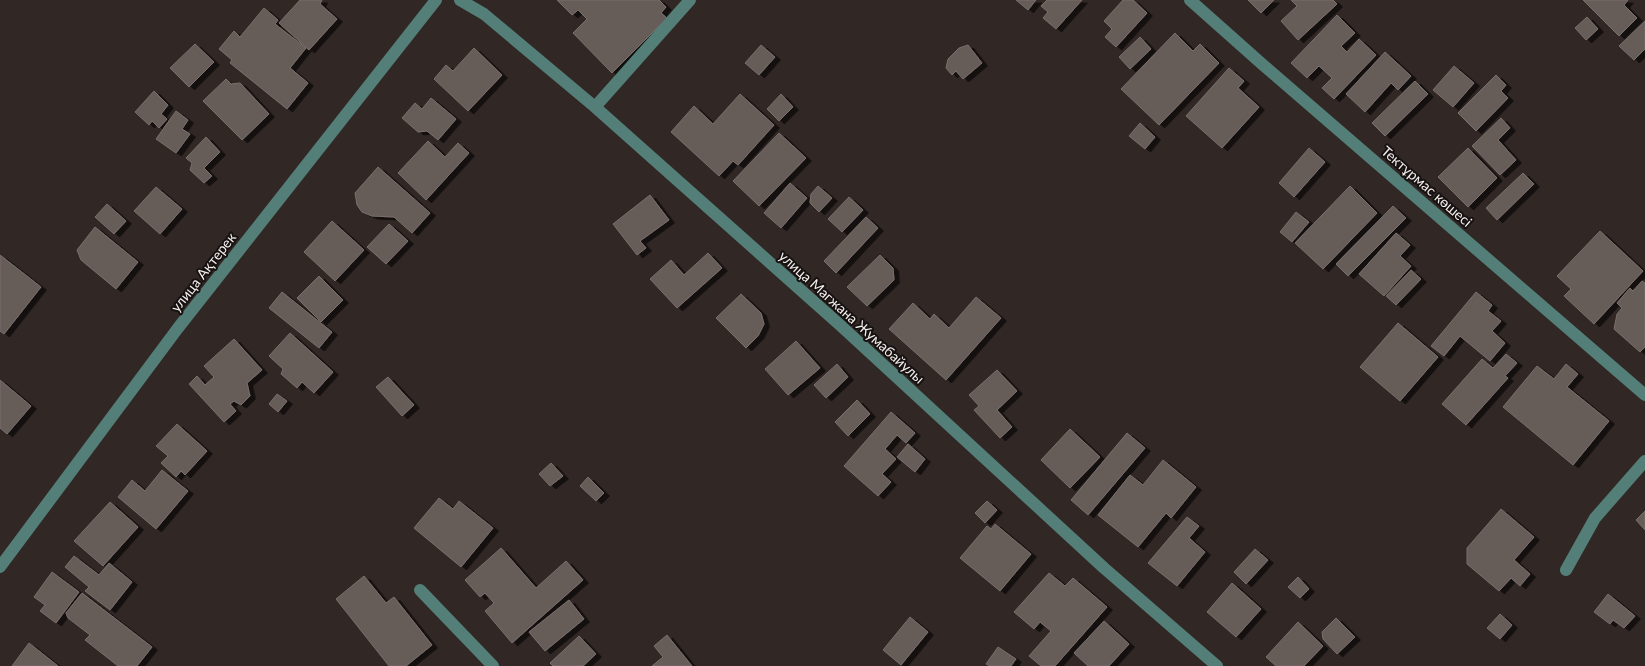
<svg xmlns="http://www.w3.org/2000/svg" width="1645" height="666" viewBox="0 0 1645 666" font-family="Lato,sans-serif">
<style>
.building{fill:#665b58;stroke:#7a6f6c;filter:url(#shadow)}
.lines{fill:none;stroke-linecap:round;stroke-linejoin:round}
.minor{stroke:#547e78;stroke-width:12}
.labels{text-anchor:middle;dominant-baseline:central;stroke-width:4;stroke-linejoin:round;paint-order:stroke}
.street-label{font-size:14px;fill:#f6f0ee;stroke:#161211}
</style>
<defs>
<filter id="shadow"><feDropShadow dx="5.5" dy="3" stdDeviation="0" flood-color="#0009"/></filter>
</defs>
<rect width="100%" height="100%" fill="#312825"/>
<!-- building -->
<path class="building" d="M300,0H322L320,4L337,19L309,50L279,23Z
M557,0H659L666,7L661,13L667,18L612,73L573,33L587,19L578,10L572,15Z
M1016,0H1036L1028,10Z
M1047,0H1082L1056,29L1043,18L1048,12L1041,6Z
M1123,0H1133L1147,13L1116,47L1105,37L1112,29L1104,21Z
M1248,0H1274L1261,13Z
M1291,0H1333L1337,4L1298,40L1281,21L1297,6Z
M1583,0H1628L1624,5L1637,18L1619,36Z
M264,8L278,20L275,24L306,48L290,68L308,83L287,109L230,63L232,60L219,49L234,31L240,37Z
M1337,15L1355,33L1341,46L1347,52L1359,39L1376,55L1334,99L1322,88L1332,78L1319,66L1307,78L1291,63Z
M1587,17L1598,29L1586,40L1575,28Z
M1645,21V49L1634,60L1619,46Z
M1175,33L1193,51L1200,44L1219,63L1159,125L1121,89Z
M1140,37L1151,49L1130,69L1119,57Z
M195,44L214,62L189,87L170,68Z
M761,45L775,57L759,75L745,63Z
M968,45L982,63L963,79L956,71L952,75L946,68L948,59L959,48Z
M474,48L502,75L468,111L434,79L446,65L453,71Z
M1385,52L1411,76L1398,90L1391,83L1365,112L1346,94Z
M1454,66L1474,83L1453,107L1433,90Z
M1229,68L1244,81L1238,88L1259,107L1222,148L1186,116Z
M1496,75L1506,85L1501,91L1508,98L1476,131L1458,113Z
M226,79L231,84L240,83L269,114L242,140L203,101Z
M1415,81L1428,94L1385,136L1372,123Z
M154,91L168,105L161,114L167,119L159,128L152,121L149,125L135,112Z
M740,94L774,125L738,165L733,161L719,176L671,132L694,106L713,124Z
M781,94L793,107L779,121L767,109Z
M431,98L456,119L438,140L427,131L418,132L402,118L415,103L422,109Z
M176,111L188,120L182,129L190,134L176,153L156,139Z
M1501,118L1510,128L1498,140L1516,160L1500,175L1472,146Z
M1140,123L1155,137L1145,149L1129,136Z
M779,133L806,158L759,206L733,181Z
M206,137L220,152L204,168L212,176L204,183L190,170L192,163L186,158Z
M428,141L445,157L458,143L469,153L426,200L398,173Z
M1309,148L1325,162L1294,197L1279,183Z
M1468,148L1497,178L1468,207L1438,177Z
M378,167L430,213L412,233L394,217L372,216L362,212L357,205L355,193Z
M1523,173L1534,184L1497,220L1486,208Z
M790,183L807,198L781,228L764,213Z
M818,186L832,198L819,212L810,203L811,194Z
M1350,186L1377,213L1323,269L1295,243Z
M156,187L182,209L160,234L134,211Z
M650,195L669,220L640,241L646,248L637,255L613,224Z
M849,197L863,210L842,232L828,219Z
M107,204L126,221L114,234L95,217Z
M1393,206L1406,218L1348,276L1336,264Z
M1296,212L1309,222L1292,242L1280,232Z
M866,217L878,228L836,273L824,261Z
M332,221L364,250L335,281L304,252Z
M389,224L408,241L386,264L367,247Z
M95,227L138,262L116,289L81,260L77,250Z
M1600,231L1643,271L1594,324L1564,296L1571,289L1557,276Z
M1396,233L1410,245L1400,256L1411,266L1384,296L1359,274Z
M708,253L722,268L677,308L650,279L671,260L684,275Z
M0,255L41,287L4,334L0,331Z
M880,255L893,268L894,280L867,306L847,287Z
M1411,270L1421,279L1396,305L1386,296Z
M319,276L343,300L321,322L297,298Z
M1642,281L1645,283V347L1640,352L1614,329L1617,314L1622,308L1617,303L1630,288L1633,291Z
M282,292L332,332L319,348L269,308Z
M1476,292L1492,305L1488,311L1501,321L1492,331L1505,343L1490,361L1460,336L1444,356L1431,346Z
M741,294L761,313L764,324L758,336L746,348L716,318Z
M976,297L1001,318L946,380L889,329L913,303L930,319L934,314L949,328Z
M1398,323L1438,357L1400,401L1360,367Z
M290,333L333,372L314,393L302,382L297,388L281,374L283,369L269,356Z
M234,339L262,370L247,383L250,396L241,405L234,401L230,404L236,411L224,422L189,384L197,376L205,385L214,377L204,366Z
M796,341L820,368L788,395L765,369Z
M1506,354L1517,363L1505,376L1508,378L1466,425L1442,404L1482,359L1493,368Z
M837,364L848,377L826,398L814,385Z
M1566,364L1578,374L1567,387L1609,421L1573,465L1503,407L1537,366L1554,379Z
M997,370L1017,391L997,410L1012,427L1000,438L974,410L979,406L969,395Z
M388,377L414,405L402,416L376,387Z
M0,380L31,406L7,434L0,428Z
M277,394L287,401L278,412L269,404Z
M857,400L870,414L848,436L835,422Z
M891,412L915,433L906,443L897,435L885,449L896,459L882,474L891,482L878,496L844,466Z
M177,424L207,451L185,475L181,471L176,477L161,463L168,456L156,446Z
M1070,429L1100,457L1070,488L1041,460Z
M1127,433L1145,448L1088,515L1071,500Z
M908,444L925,459L915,472L897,457Z
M1163,460L1196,487L1171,518L1166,513L1138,547L1098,515L1130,475L1143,485Z
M551,463L563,476L550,486L539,474Z
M162,470L188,491L156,529L118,497L132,480L145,491Z
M588,477L604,493L596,501L580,486Z
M439,498L453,509L459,501L493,528L461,567L414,528Z
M987,501L997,510L985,523L975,513Z
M110,502L138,527L103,566L74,541Z
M1501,509L1534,537L1514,560L1530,574L1520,586L1511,578L1499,591L1467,564V548Z
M1645,511V530L1636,520Z
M1187,517L1199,526L1189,538L1205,552L1177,586L1148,563Z
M995,524L1031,554L1000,591L960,558L987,526L991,529Z
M501,548L536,588L566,561L583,580L512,643L485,611L494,603L485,593L480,597L465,580Z
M1255,549L1268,560L1246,584L1234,572Z
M74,556L99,575L109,563L132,582L110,610L85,591L89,587L65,567Z
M52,572L79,592L56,623L40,611L45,605L34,597Z
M1049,573L1065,586L1073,578L1107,607L1055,666H1041L1029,656L1051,631L1040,622L1034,629L1014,612Z
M364,576L386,603L394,597L432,645L406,666H389L336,599Z
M1298,577L1309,589L1300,598L1288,587Z
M1232,583L1261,609L1236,637L1207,612Z
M82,593L152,647L137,666H118L85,640L90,635L68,618L66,613Z
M1608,594L1635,616L1624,628L1613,620L1610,624L1594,612Z
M569,600L584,619L545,651L529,632Z
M1500,614L1512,625L1500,639L1487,628Z
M910,617L928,632L901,665L883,650Z
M1336,618L1355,637L1337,654L1323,639L1322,632Z
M1104,621L1129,644L1109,666H1088L1074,653Z
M1298,622L1323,646L1304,666H1276L1266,657Z
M667,635L692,666H652L663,657L654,646Z
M579,636L596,654L583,666H553L550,663Z
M29,643L58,666H12Z
M998,647L1016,659L1011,666H990L986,664Z"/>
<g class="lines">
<!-- minor -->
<path class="minor" d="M460,0L484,14L595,107L840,325L1104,568L1217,666
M1190,0L1262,64L1645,395
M595,107L690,0
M0,567L178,328L436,0
M1566,570L1595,518L1645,461
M420,590L493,666"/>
</g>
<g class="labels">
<!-- street labels -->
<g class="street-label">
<text transform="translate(1427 186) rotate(41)">Тектұрмас көшесі</text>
<text transform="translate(203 272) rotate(-52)">улица Ақтерек</text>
<text transform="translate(852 317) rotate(42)">улица Магжана Жумабайулы</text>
</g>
</g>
</svg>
